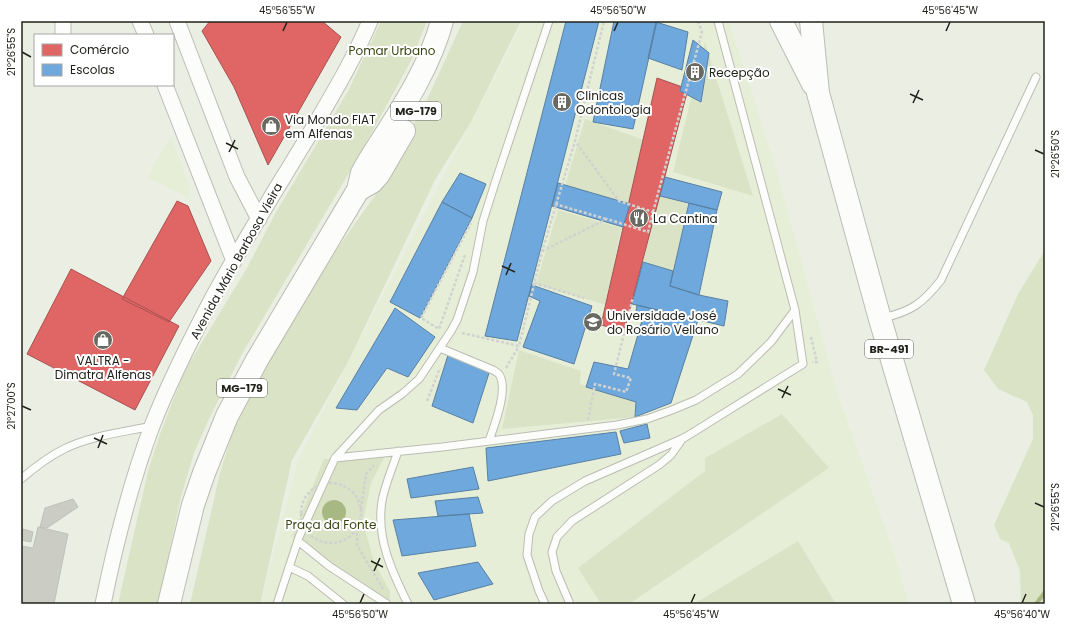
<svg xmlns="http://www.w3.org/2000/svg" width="1066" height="625" viewBox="0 0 1066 625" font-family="Poppins,sans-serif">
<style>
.built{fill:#e7eed8}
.green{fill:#dae3c6}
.water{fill:#a8b883}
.shops{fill:#e06666;stroke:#a75250}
.schools{fill:#6fa8dc;stroke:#5880a2}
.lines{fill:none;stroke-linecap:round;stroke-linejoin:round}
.stream{stroke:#a8b883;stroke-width:4}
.building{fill:#cbcdc4;stroke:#bec1b8}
.lane-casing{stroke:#babdb3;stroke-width:9}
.street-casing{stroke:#babdb3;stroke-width:17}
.primary-casing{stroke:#babdb3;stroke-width:24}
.highway-casing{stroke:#babdb3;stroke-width:24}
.path{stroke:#d1d2cf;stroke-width:2.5;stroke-dasharray:3 2;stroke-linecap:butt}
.lane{stroke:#fcfdfb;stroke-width:7}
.street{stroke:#fcfdfb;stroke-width:15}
.primary{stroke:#fcfdfb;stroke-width:22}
.highway{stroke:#fcfdfb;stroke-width:22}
.ticks{fill:none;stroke:#21231b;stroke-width:1.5}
.labels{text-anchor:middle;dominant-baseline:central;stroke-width:4;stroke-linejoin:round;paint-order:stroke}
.shield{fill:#fff;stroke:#64655f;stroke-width:1}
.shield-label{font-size:11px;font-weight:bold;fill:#21231b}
.park-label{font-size:12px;fill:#384511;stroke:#fff}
.poi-label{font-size:12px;fill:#21231b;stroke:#fff;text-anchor:start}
.street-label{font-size:12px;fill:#21231b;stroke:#fff}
.neatline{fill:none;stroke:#21231b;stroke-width:1.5}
.ticks-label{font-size:10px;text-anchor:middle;fill:#21231b}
</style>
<rect width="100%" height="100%" fill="#ebefe3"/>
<!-- built -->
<path class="built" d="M523,21H729L777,172L837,392L894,553L909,604H260L298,460Z
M171,136L190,187L188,198L147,177Z"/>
<!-- green -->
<path class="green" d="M381,21H427L412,59L359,156L242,354L209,419L194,453L181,497L158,604H118L148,471L160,434L184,372L247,268L275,214L348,91Z
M463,21H521L471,122L435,180L348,362L292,460L260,604H190L220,473L233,431L257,381L329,260L376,194L425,104Z
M705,42L753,196L673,172Z
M585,119L647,141L630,204L565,185Z
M660,196L689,203L673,271L643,262Z
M558,210L621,228L606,305L536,284Z
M1045,250V604H1021L1020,571L1009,543L1000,539L994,525L1033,439V415L1027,402L998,389L984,370L1018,294Z
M519,350L581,371L580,384L636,402L635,417L502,429Z
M782,414L829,468L629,604H601L578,568L705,471V458Z
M385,456L371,483L363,522L374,562L390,591V600C377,601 307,547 292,536L324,459Z
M798,541L836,604H694Z"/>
<!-- water -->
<path class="water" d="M322 512a12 12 0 1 1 24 0a12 12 0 1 1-24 0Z"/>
<!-- shops -->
<path class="shops" d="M210,21H322L341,37L268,165L234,87L202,31Z
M657,78L688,89L624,331L601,325Z
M177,201L188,206L211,261L169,322L122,299Z
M71,269L179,326L135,410L27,354Z"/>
<!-- schools -->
<path class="schools" d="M566,21H599L517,341L485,336Z
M614,21H657L633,129L593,122Z
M656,22L688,32L682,70L648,58Z
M693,40L709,53L701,102L680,91Z
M460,173L486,184L472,218L442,202Z
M665,177L722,192L717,210L660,196Z
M558,183L630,204L623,227L552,206Z
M442,202L472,218L420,318L390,302Z
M689,203L717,210L699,295L670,286Z
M643,262L673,271L670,286L699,295L728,301L724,326L632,304Z
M532,285L592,306L574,364L523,347L540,301L529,296Z
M637,305L698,320L671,403L635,417L636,402L586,387L594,362L628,369L643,317H635Z
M395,308L435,337L408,377L387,368L357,410L336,408Z
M448,355L490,370L473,423L432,406Z
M647,424L650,438L624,443L620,431Z
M616,432L621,454L488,481L486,448Z
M473,467L479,489L411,498L407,479Z
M478,497L483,513L438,516L435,501Z
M469,514L476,546L402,556L393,520Z
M478,562L493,584L434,600L418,573Z"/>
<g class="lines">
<!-- stream -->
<path class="stream" d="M1036,604L1045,592"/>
</g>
<!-- building -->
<path class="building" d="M73,499L78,507L47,528L40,527L45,508Z
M38,527L68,534L54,604H21V546L33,548Z
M23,529L33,532L31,542L21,540Z"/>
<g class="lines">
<defs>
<path id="lane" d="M882,318C911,312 923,303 941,280L1036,77
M440,348L493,370C496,372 499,373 500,376C508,391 494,426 489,441
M398,451C393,467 385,484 382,501C376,538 392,572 408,604
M335,458L442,447L617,425L647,419L672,410L696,400L738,374L771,342L795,310
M21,479C35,467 48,457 64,449C90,436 124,432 152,426
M298,541L329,566L387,604
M289,567L308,576L343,604
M277,604L299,537L335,458L379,410L402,394L419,379L451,331L457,320L473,272L483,221L496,180L549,21
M545,604L539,591L527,555L529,534L535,517L552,501L585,481L684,438L803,364L795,310L718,21
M570,604L556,571L552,552L557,537L572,521L659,465L671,455L683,438"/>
<path id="street" d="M140,21L146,35
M177,21L237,177L259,219
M63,34V21
M165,85L234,261
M103,604C115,545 131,482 152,426C169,382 191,339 213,297C244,240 279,185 312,130C333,94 354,59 370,21"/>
<path id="primary" d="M358,190L372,182L379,174L404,131
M169,604L193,505L204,473L227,416L257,360L358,190L362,173L367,164C395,119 428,73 442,21"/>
<path id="highway" d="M781,21L813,84
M811,21L818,93L880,319L964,604"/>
</defs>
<!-- lane casing -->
<use href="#lane" class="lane-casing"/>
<!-- street casing -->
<use href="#street" class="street-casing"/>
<!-- primary casing -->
<use href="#primary" class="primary-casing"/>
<!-- highway casing -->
<use href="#highway" class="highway-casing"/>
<!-- path -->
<path class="path" d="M555,204L606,219
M653,212L702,32L698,21
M542,251L607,219L648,232L653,212L619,201L575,141
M465,255L439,329L421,318L471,223
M534,283L584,298
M462,333L519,346L542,252L575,141L604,21
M811,337L817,362H812
M506,368L519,346
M427,401L440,368
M588,420L595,384L626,392L631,378L614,374L633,297
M301 513a30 30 0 1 1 60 0a30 30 0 1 1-60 0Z
M361,509L366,474L374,465
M357,528V545L383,589"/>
<!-- lane -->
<use href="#lane" class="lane"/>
<!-- street -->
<use href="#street" class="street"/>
<!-- primary -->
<use href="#primary" class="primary"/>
<!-- highway -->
<use href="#highway" class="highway"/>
</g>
<!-- ticks -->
<path class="ticks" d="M283,31L287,22M614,31L618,22M946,31L950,22M22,52L31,57M910,94L923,100M913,103L919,90M226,143L238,149M1035,150L1044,154M229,152L235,140M502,266L515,272M506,275L511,263M778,389L791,395M782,398L788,386M22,406L31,410M94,438L107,444M98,448L103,435M1035,503L1044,507M371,561L383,567M374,571L380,558M360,603L364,594M691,603L695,594M1022,603L1026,594"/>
<!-- icons -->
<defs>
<symbol id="building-disc" viewBox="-11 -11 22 22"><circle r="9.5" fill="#686a61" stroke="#fff"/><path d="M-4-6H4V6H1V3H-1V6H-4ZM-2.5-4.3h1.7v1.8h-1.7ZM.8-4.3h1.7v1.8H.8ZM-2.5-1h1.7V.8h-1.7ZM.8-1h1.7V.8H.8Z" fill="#fff"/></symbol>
<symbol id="shop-disc" viewBox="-11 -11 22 22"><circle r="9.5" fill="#686a61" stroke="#fff"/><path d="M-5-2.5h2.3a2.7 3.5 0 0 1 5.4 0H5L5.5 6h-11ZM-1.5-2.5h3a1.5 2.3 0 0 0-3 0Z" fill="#fff"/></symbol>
<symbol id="restaurant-disc" viewBox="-11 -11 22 22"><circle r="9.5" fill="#686a61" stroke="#fff"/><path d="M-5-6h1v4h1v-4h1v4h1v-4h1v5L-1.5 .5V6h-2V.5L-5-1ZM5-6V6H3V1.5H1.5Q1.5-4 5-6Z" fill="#fff"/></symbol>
<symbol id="university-disc" viewBox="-11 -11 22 22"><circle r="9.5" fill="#686a61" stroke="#fff"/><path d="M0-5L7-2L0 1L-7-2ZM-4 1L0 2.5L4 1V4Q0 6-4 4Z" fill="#fff"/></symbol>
</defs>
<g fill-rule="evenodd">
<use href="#building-disc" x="684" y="61" width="22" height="22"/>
<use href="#building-disc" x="551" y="91" width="22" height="22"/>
<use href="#shop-disc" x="260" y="115" width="22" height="22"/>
<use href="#restaurant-disc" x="628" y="207" width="22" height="22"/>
<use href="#university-disc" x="582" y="311" width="22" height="22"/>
<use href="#shop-disc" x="92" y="329" width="22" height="22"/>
</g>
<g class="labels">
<!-- shield labels -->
<g class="shield">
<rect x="391" y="102" width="50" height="18" rx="3"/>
<rect x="865" y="340" width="48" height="18" rx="3"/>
<rect x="217" y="379" width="50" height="18" rx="3"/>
</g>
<g class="shield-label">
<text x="416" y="111">MG-179</text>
<text x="889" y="349">BR-491</text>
<text x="242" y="388">MG-179</text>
</g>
<!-- park labels -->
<g class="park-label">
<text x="392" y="50">Pomar Urbano</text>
<text x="331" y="524">Praça da Fonte</text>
</g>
<!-- poi labels -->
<g class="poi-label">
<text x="709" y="72">Recepção</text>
<text x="576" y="95">Clinicas<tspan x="576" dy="14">Odontologia</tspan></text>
<text x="285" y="119">Via Mondo FIAT<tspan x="285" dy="14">em Alfenas</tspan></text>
<text x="653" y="218">La Cantina</text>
<text x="607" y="315">Universidade José<tspan x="607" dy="14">do Rosário Vellano</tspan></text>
<text x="103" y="360" text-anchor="middle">VALTRA -<tspan x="103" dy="14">Dimatra Alfenas</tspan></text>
</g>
<!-- street labels -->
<g class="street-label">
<text transform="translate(236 261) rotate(-61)">Avenida Mário Barbosa Vieira</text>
</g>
</g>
<!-- border -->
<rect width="1066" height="625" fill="none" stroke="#ffffff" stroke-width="44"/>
<!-- legend -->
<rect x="34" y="34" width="140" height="52" fill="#ffffff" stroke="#a6a7a4"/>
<rect x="42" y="44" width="20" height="12" fill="#e06666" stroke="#a6a7a4"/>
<text x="70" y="54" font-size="12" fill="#21231b">Comércio</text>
<rect x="42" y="64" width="20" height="12" fill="#6fa8dc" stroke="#a6a7a4"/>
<text x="70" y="74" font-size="12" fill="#21231b">Escolas</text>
<rect x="22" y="22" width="1022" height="581" class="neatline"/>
<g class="ticks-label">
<text x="287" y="14">45°56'55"W</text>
<text x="618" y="14">45°56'50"W</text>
<text x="950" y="14">45°56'45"W</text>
<text transform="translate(11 52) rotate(-90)" y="4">21°26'55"S</text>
<text transform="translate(1055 154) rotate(-90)" y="4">21°26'50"S</text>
<text transform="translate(11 406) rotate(-90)" y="4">21°27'00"S</text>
<text transform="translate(1055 507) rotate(-90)" y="4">21°26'55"S</text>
<text x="360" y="618">45°56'50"W</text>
<text x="691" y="618">45°56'45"W</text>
<text x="1022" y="618">45°56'40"W</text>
</g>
</svg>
